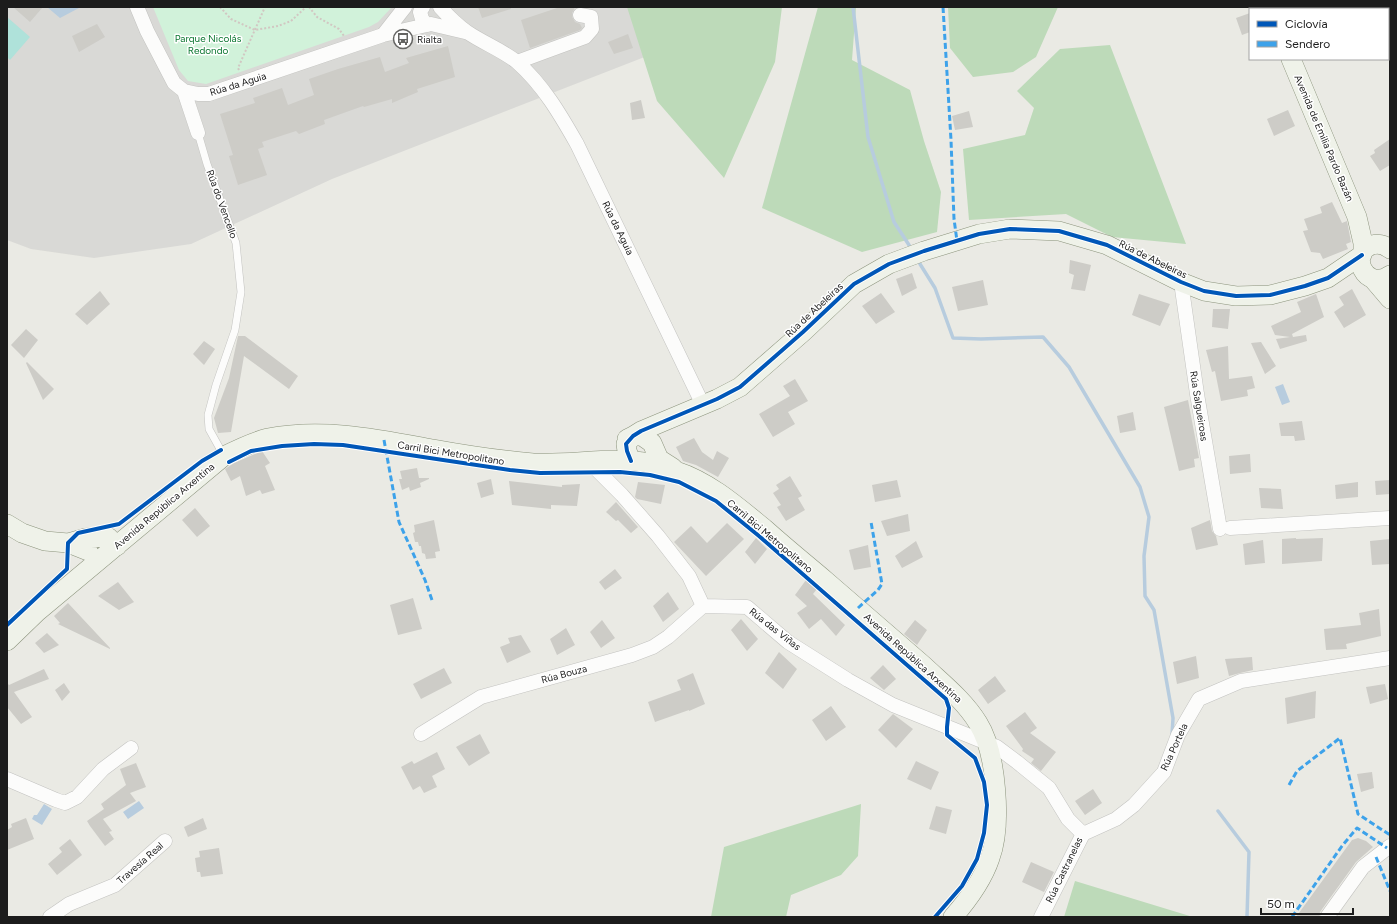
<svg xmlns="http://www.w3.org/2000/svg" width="1397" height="924" viewBox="0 0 1397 924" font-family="Figtree,sans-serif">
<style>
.residential{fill:#d9d9d6}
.forest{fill:#bddab9}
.park{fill:#d1f2da}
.pitch{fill:#afe2da}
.water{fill:#b7ccde}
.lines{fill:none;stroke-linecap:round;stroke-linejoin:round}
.stream{stroke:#b7ccde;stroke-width:3.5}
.building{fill:#cdccc7}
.lane-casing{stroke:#c3c3c0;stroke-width:8}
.street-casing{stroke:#c3c3c0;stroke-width:15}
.secondary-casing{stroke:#8c947d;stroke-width:20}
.path{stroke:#d1c7c2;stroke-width:2;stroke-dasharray:2 2;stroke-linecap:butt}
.lane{stroke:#fcfcfb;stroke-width:7}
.street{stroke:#fcfcfb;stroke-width:14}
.secondary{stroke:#eff2e9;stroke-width:19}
.quiet{stroke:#3da2ea;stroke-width:3;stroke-dasharray:6 3;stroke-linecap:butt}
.cycleway-casing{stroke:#fff;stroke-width:6}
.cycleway{stroke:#0057b8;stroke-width:4}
.labels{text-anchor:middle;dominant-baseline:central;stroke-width:3;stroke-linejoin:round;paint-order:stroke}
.park-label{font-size:10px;fill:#0c7731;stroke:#fff}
.poi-label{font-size:10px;fill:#1c1c1c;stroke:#fff;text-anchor:start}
.street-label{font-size:10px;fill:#1c1c1c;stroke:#fff}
</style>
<rect width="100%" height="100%" fill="#eaeae4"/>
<!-- residential -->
<path class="residential" d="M7,7H667L683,42L332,179L191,244L94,258L31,249L7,240Z"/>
<!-- forest -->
<path class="forest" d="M627,7H782L775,62L724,178L657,101Z
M818,7H856L852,60L910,90L924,141L941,192L937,232L862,252L762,208Z
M948,7H1058L1036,57L1013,72L973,77L950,48Z
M1110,45L1186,244L1112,237L1066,214L969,220L963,149L1025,135L1034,108L1017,91L1060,49Z
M861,804L858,856L841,875L791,895L786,917H711L724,847Z
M1075,881L1193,917H1064Z"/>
<!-- park -->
<path class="park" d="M153,7H392L378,22L369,27L206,84L188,81L179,70Z"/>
<!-- pitch -->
<path class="pitch" d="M7,17L30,37L10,60L7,57Z"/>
<!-- water -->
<path class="water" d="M47,7H78L79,8L60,18Z
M1283,384L1290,402L1282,405L1275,387Z
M139,801L144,808L128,819L123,812Z
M44,804L52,809L42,825L32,819L34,815H37Z"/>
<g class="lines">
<!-- stream -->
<path class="stream" d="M853,7L868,137L894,222L909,245
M920,264L935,288L953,338L981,339L1043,337L1069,367L1140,487L1149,517L1144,556L1145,596L1154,610L1173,718L1172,735
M1218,811L1249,852L1247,917"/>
</g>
<!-- building -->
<path class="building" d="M13,7H43L30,22Z
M478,7H511V9L482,18Z
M560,7H575L572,13V17L575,22L580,24L582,28L580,30L530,48L521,20Z
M1250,13V32L1242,35L1236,18Z
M97,24L105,37L79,52L72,36Z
M628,34L633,48L614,54L608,42Z
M448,46L455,77L417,89L418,92L392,103V99L364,107L363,106L324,120L325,124L299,134L296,131L262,142L264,147L258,149L267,175L238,185L229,156L233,155L220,114L255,103L253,98L282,88L288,105L314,95L309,79L338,69L380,57L385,72L409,63L406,58Z
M641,100L645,118L632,120L630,103Z
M1288,110L1295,126L1274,136L1267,119Z
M969,111L973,127L955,130L952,116Z
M1390,139V165L1380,171L1370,156L1375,153L1374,150Z
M1332,202L1342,223L1347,221L1351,242L1346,244L1348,249L1323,259L1320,253L1311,252L1303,231L1308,230L1304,219L1322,213L1320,207Z
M1070,260L1091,265L1085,291L1071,289L1074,275L1069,273Z
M912,273L917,288L902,296L896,279Z
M983,280L988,305L958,311L952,287Z
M1352,289L1366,315L1344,328L1334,312L1344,305L1339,297Z
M100,291L110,304L87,325L75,314Z
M881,293L895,312L876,324L862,306Z
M1139,294L1170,304L1160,326L1132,315Z
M1316,294L1324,317L1292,334L1293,337L1306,335L1307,341L1280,349L1276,339L1290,337L1275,335L1271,326L1301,312L1297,302Z
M1213,309H1230L1228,329L1212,327Z
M26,329L38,340L24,358L11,345Z
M238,336H245L298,376L289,389L244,356L231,432L218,433L214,418L229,378Z
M204,341L215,349L204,365L193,354Z
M1261,342L1276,366L1265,374L1251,343Z
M1228,346L1229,379L1252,376L1255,388L1247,390L1248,396L1221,401L1215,371L1212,372L1206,350Z
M27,362L54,389L43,400L26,363Z
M795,379L808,401L788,412L795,424L773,437L759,414L790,396L783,386Z
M1188,400L1199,458L1194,459L1195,467L1179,471L1164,407Z
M1133,412L1136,430L1120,433L1117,416Z
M1302,421L1305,440L1295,441L1294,436H1281L1279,423Z
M694,438L702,452L713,460L717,451L729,458L718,477L696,465L683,461L676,447Z
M262,451L270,463L265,466L275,490L262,494L260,490L246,496L240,476L231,481L225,469L234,463Z
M1250,454L1251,472L1230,474L1229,456Z
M417,468L419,478H429V479L420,483L421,487L410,491L409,487L402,490L399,479H402L400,471Z
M790,476L802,496L798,498L805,510L786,521L777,507L781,505L773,493L779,489L776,485Z
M491,479L494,494L481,498L477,483Z
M897,480L901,497L875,502L872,485Z
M1390,480V494L1376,495L1375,481Z
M509,481L562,487V485L580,484L577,506L551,505V509L512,505Z
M638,482L665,485L661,504L637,499L635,497Z
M1358,482V497L1336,499L1335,485Z
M1259,488L1281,489L1283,509L1261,508Z
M616,502L638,527L631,533L618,520L616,521L606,512Z
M195,508L210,526L197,537L182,520Z
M908,514L910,531L887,536L881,521Z
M434,520L440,551L435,552L436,558L426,559L425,554L422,553L421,546H419L418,542H415L413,533L415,532L414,525Z
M1210,520L1212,531L1216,536L1218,545L1196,550L1191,528Z
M727,523L744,539L706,576L674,542L691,526L707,543Z
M756,538L767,549L755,564L745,552Z
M1296,538V539L1323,538L1322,561L1282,564V539Z
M1390,539V564L1372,565L1370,541Z
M1263,540L1265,563L1245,565L1243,544Z
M916,541L923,557L902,568L895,556Z
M868,545L871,567L854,570L849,550Z
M615,569L622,578L605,590L599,582Z
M806,580L817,589L813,594L845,625L836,636L821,619L809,629L797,613L807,606L795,595Z
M118,582L134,602L119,610L98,596Z
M668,592L679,609L663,622L653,606Z
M413,598L422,629L398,635L390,605Z
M68,603L110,648V649L58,624L60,623L54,616Z
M1379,609L1381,636L1346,644L1347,649L1326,650L1324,629L1361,625L1359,613Z
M741,619L758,639L747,651L731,630Z
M602,620L615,638L601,648L590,632Z
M915,620L927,630L917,645L904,634Z
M566,628L575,645L557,655L550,639Z
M47,633L59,645L44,653L35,643Z
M521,635L531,652L507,663L500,647L510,643L508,638Z
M779,652L797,669L783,689L765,673Z
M1196,656L1199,678L1177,684L1173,662Z
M1252,657L1253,670L1240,673L1229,676L1225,659Z
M883,665L896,679L884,690L870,678Z
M444,668L452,683L421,699L413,684Z
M44,669L49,679L14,692L32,717L21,724L7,707V683L9,685Z
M693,673L705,704L689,711V710L655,722L648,702L681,690L677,680Z
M995,676L1006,691L988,704L978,690Z
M64,683L70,692L62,701L55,690Z
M1385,684L1388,699L1370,704L1366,687Z
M1316,691L1315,718L1287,724L1285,698Z
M831,706L846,727L826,741L812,720Z
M1025,712L1037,728L1030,733L1056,752L1041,771L1031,763L1034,759L1022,751L1023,749L1006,726Z
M893,714L913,729L896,748L878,730Z
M480,734L490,753L469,766L456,747Z
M437,752L445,769L432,776L437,787L424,793L420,786L413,790L401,767L412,761L414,764Z
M916,761L939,772L931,790L907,779Z
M136,763L146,787L130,793L136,801L103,819L112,831L109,832L114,839L105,846L90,826L87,821L104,809L101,804L126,785L120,769Z
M1372,772L1374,788L1361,792L1357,774Z
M1093,789L1102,803L1085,815L1075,801Z
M936,806L952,810L946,834L929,829Z
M26,818L34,839L7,850V830L12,827L11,824Z
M203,818L207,829L188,837L184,827Z
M1358,838L1366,841L1373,847L1356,862L1320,912L1319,917H1296L1352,840Z
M70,839L82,855L57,875L48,864L62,852L59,848Z
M219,848L223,874L201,877L200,872H197L195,858L200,857L199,851Z
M1031,862L1054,872L1044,892L1022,882Z"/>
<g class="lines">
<defs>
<path id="lane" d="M198,133L207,164L236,243L241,292L235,330L216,385L208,415L209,429L224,456"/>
<path id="street" d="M137,7L147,31L174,83L184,91L198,94H209L383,35L431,24L465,32
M423,7L420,12L422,19L427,25
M440,7C448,16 457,25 467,32C483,43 502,50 517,62C543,85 560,114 577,144L703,405
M383,35L405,7
M517,62L585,37L592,29L591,17L580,15
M184,91L198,133
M1181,282L1197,394L1220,529
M588,461L622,495L658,536L689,576L703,606L747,607L788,642L848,680L893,705L997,747L1017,762L1049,788L1068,819L1083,834
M1230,528L1390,518
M421,734L481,697L632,655L653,647L668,637L703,606
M7,779L56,800L65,803L77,797L103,769L131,748
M1083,834L1116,819L1134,805L1164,772L1178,735L1199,699L1241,681L1390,658
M50,917L69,904L115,885L165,841
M1041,917L1083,834
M1327,917L1363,867L1390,846"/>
<path id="secondary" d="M1270,7V9
M1291,59L1357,217L1363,243V252
M1390,249C1385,245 1379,243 1372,245C1348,253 1365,292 1390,275
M1373,279L1390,299
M627,439L633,436H642L652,443L659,459L673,468
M631,461L627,451L626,444L633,436L641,431L717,399L740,387L803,332L854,284L889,264L924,251L979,234L1010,229L1059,231L1107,245L1181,282L1204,291L1236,296L1270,295L1305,286L1328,278L1362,255
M7,524L22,533L45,541L68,543L88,551
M68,543L85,538L108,537L117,546
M7,641L37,612L224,456C238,449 252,442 268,438C323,427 379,439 433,449C466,455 500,460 533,463C567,465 601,458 635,461C648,462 663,466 676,471C710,482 738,507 765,529C785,547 806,564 826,581C858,609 891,637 923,665C942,683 964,700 978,723C997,753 1002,826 990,858C983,879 967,901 953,917"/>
</defs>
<!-- lane casing -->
<use href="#lane" class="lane-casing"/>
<!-- street casing -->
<use href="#street" class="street-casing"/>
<!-- secondary casing -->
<use href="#secondary" class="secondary-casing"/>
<!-- path -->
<path class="path" d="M220,7L231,19L255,30L278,26L291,21L306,7
M309,7L317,17L339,29L344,36
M239,70L238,68L265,7"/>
<!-- lane -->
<use href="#lane" class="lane"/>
<!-- street -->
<use href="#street" class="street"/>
<!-- secondary -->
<use href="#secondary" class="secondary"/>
<!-- quiet -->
<path class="quiet" d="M943,7L951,140L954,219L957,241
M384,440L399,522L425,580L432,600
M858,608L878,590L882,584L871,522
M1289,785L1297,771L1340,738L1358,814L1390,835
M1376,857L1390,891
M1292,917L1342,846L1357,828L1387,848"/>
<defs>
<path id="cycleway" d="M631,461L627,451L626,444L633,436L641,431L717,399L740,387L803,332L854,284L889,264L924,251L979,234L1010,229L1059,231L1107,245L1181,282L1204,291L1236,296L1270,295L1305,286L1328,278L1362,255
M229,462L251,451L282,446L314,444L343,445L510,470L540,473L620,472L650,475L679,482L716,501L759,536L946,699L949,708L947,727V735L975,758L984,782L987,805L984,833L977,859L962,886L935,917
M7,625L67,569L68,543L78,533L119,524L202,461L221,450"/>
</defs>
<!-- cycleway casing -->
<use href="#cycleway" class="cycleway-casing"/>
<!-- cycleway -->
<use href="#cycleway" class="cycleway"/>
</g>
<!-- icons -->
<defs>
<symbol id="bus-ring" viewBox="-11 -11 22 22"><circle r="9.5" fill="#fff" stroke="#646462" stroke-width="1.5"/><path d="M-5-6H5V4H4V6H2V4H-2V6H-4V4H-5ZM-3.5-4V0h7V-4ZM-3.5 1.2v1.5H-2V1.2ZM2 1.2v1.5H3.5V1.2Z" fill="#646462"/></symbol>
</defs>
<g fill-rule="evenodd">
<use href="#bus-ring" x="392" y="28" width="22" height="22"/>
</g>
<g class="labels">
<!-- park labels -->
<g class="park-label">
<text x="208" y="38">Parque Nicolás<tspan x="208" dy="12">Redondo</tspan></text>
</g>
<!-- poi labels -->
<g class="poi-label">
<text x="417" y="39">Rialta</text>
</g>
<!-- street labels -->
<g class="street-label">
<text transform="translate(238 84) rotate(-17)">Rúa da Aguia</text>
<text transform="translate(1324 138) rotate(67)">Avenida de Emilia Pardo Bazán</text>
<text transform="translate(222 204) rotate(70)">Rúa do Vencello</text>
<text transform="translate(618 228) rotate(64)">Rúa da Aguia</text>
<text transform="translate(1153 259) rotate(26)">Rúa de Abeleiras</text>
<text transform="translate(814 310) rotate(-43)">Rúa de Abeleiras</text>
<text transform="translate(1199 406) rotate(81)">Rúa Salgueiroas</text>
<text transform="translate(451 453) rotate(9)">Carril Bici Metropolitano</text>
<text transform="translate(164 506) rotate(-40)">Avenida República Arxentina</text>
<text transform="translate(770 536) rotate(40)">Carril Bici Metropolitano</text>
<text transform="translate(775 629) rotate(38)">Rúa das Viñas</text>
<text transform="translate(913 658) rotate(42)">Avenida República Arxentina</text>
<text transform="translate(564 674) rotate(-15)">Rúa Bouza</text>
<text transform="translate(1174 747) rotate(-65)">Rúa Portela</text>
<text transform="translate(140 863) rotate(-41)">Travesía Real</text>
<text transform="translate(1064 870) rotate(-64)">Rúa Castranelas</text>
</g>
</g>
<!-- border -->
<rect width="1397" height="924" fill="none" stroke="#1c1c1c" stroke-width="16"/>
<!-- legend -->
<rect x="1249" y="8" width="140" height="52" fill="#ffffff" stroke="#a4a4a4"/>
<rect x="1257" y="21" width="20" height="6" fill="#0057b8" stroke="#a4a4a4"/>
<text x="1285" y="28" font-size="12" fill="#1c1c1c">Ciclovía</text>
<rect x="1257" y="41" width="20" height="6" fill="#3da2ea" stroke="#a4a4a4"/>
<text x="1285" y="48" font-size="12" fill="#1c1c1c">Sendero</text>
<!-- scale -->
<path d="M1261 908v6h92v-6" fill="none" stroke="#1c1c1c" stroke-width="2"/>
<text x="1267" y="908" font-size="12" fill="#1c1c1c" stroke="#ffffff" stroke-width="3" paint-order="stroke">50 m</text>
</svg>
